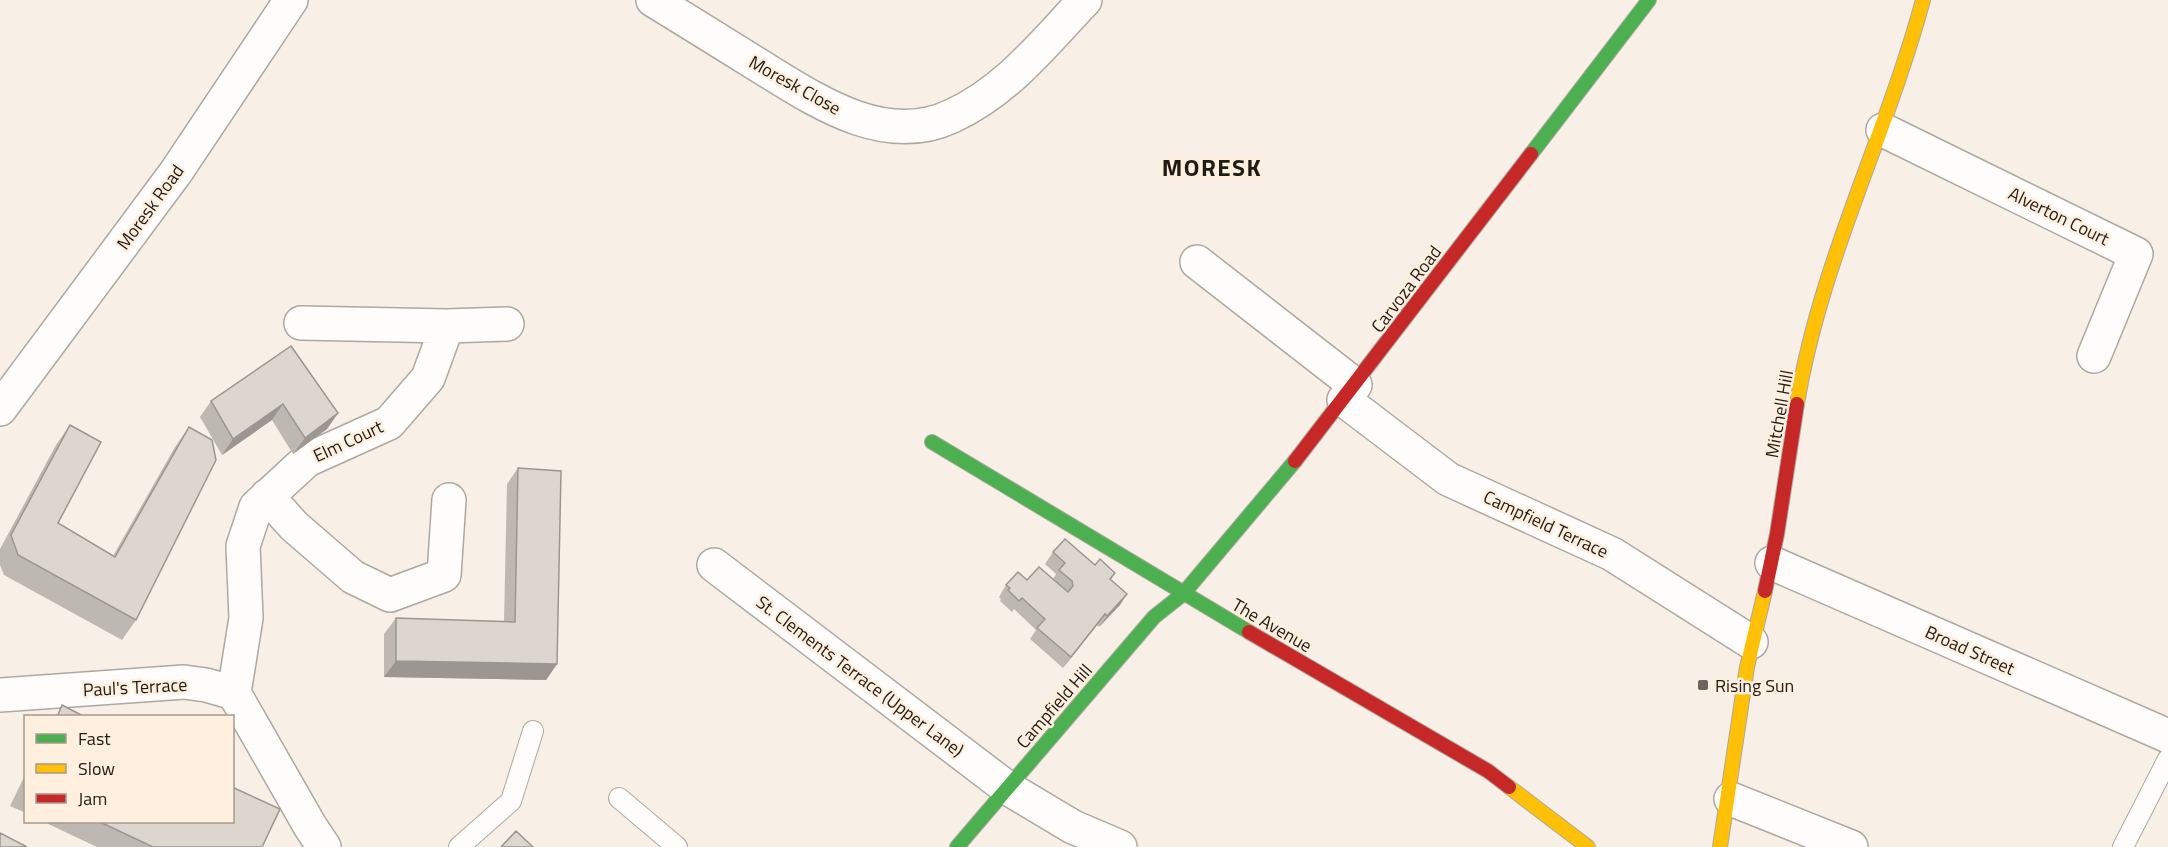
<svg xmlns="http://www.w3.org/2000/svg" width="2168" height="847" viewBox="0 0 2168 847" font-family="'Titillium Web',sans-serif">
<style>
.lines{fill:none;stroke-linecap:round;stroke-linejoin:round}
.lane-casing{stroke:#aea8a1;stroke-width:22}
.street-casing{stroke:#aea8a1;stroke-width:36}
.fast-casing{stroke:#aea8a1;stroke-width:16}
.slow-casing{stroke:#aea8a1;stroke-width:16}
.jam-casing{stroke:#aea8a1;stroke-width:16}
.lane{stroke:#fefdfb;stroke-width:20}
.street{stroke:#fefdfb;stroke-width:33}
.fast{stroke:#4caf50;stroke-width:14}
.slow{stroke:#ffc107;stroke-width:14}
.jam{stroke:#c62828;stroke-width:14}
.wall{fill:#beb8b2}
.shaded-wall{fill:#9b9691}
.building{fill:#ddd6cf;stroke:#9b9691;stroke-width:1.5}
.poi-dot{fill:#6c655f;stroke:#ffefdf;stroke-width:2}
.labels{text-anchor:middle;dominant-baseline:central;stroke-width:5;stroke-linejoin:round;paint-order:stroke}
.street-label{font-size:18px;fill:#211b16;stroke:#ffefdf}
.poi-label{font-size:18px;fill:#211b16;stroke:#ffefdf;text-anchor:start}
.district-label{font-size:24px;font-weight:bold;letter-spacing:1.5px;fill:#211b16;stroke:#ffefdf}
</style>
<rect width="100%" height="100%" fill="#f8efe6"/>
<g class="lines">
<defs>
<path id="lane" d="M619,798L677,847
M459,847L511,801L533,731
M2123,847L2168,759"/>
<path id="street" d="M653,0C686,20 718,40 750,60C808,95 881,150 952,116C1007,91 1044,43 1085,0
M1883,130L2136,254L2094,356
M1197,262L1355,385
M301,323L447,326
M1344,400L1448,479L1612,554L1751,642
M0,409L176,172L291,0
M267,496L294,526L353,577L390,595L444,575L449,500
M1772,563L2168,736
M714,565L1006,787L1073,827L1120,847
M234,693L246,618L243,546L256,507L307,460L389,423L428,378L447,326L507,324
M0,695L184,682L206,685L234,693L310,826L324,847
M1731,799L1851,847"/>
<path id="fast" d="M1531,154L1649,0
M932,442L1249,632
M957,847L1154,617L1183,594L1295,461"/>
<path id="slow" d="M1797,404C1820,263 1886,137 1923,0
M1509,787L1588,847
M1720,847L1747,667L1765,591"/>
<path id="jam" d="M1295,461L1531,154
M1765,591L1777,534L1797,404
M1249,632L1488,771L1509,787"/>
</defs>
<!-- lane casing -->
<use href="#lane" class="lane-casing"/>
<!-- street casing -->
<use href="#street" class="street-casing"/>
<!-- fast casing -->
<use href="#fast" class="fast-casing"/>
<!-- slow casing -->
<use href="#slow" class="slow-casing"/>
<!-- jam casing -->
<use href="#jam" class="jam-casing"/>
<!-- lane -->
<use href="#lane" class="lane"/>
<!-- street -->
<use href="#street" class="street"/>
<!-- fast -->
<use href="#fast" class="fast"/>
<!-- slow -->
<use href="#slow" class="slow"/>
<!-- jam -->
<use href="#jam" class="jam"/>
</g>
<!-- wall -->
<path class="wall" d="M291,346L338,413L327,429L293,454L272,420L222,455L200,417L211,401Z
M70,425L58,523L113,556L175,447L189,427L136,620L122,640L4,575L0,565V549L56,445Z
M518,468L557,664L546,680L384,677V634L396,618L504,622L507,484Z
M1053,552L1095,565L1115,573L1111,579L1120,605L1099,627L1097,625L1063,668L1030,639L1036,630L1014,609L1012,612L1000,601L1001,599L999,597L1006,585L1027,580L1053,579L1056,574L1045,564Z
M26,773V813L10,806Z
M44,822H232L262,847H97Z"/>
<!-- shaded-wall -->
<path class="shaded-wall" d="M283,404L272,420L222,455L233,439Z
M338,413L327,429L293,454L305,438Z
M1127,594L1120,605L1099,627L1107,616Z
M1105,614L1097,625L1063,668L1071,657Z
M396,661L557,664L546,680L384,677Z"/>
<!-- building -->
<path class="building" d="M291,346L338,413L305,438L283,404L233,439L211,401Z
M70,425L101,442L58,523L115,557L189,427L212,440L216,460L136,620L18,555L11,535Z
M518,468L561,471L557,664L396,661V618L515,622Z
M1065,539L1095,565L1100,559L1115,573L1110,579L1127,594L1107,616L1105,614L1071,657L1037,628L1045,619L1022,598L1019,601L1008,590L1010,588L1006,585L1018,572L1027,580L1039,567L1068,592L1073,586L1072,581L1059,570L1065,563L1053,552Z
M62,705L85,717H57Z
M232,787L280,809L262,847H153L100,822H232Z
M516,831L533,847H501Z
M0,833L27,847H0Z"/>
<!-- markers -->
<rect class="poi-dot" x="1697" y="679" width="12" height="12" rx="3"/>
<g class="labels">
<!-- street labels -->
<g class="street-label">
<text transform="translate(795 85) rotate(29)">Moresk Close</text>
<text transform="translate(150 207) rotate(-54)">Moresk Road</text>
<text transform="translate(2059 216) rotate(26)">Alverton Court</text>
<text transform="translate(1406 289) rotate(-53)">Carvoza Road</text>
<text transform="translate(1779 414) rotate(-80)">Mitchell Hill</text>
<text transform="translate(348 441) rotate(-25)">Elm Court</text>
<text transform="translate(1546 524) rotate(25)">Campfield Terrace</text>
<text transform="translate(1272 625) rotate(30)">The Avenue</text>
<text transform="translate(1970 650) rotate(24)">Broad Street</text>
<text transform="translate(860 676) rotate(37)">St. Clements Terrace (Upper Lane)</text>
<text transform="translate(135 687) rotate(-3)">Paul's Terrace</text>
<text transform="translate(1054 706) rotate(-49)">Campfield Hill</text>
</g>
<!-- poi labels -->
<g class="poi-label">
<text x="1715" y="685">Rising Sun</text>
</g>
<!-- district labels -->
<g class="district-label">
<text x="1212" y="167">MORESK</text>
</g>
</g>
<!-- legend -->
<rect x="24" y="715" width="210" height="108" fill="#ffefdf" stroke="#a69a8f" stroke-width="1.5"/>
<rect x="36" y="734" width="30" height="9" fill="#4caf50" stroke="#a69a8f" stroke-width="1.5"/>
<text x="78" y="745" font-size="18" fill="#211b16">Fast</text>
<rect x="36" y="764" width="30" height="9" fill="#ffc107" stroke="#a69a8f" stroke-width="1.5"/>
<text x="78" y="775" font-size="18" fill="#211b16">Slow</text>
<rect x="36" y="794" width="30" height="9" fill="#c62828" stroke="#a69a8f" stroke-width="1.5"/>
<text x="78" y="805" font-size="18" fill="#211b16">Jam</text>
</svg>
